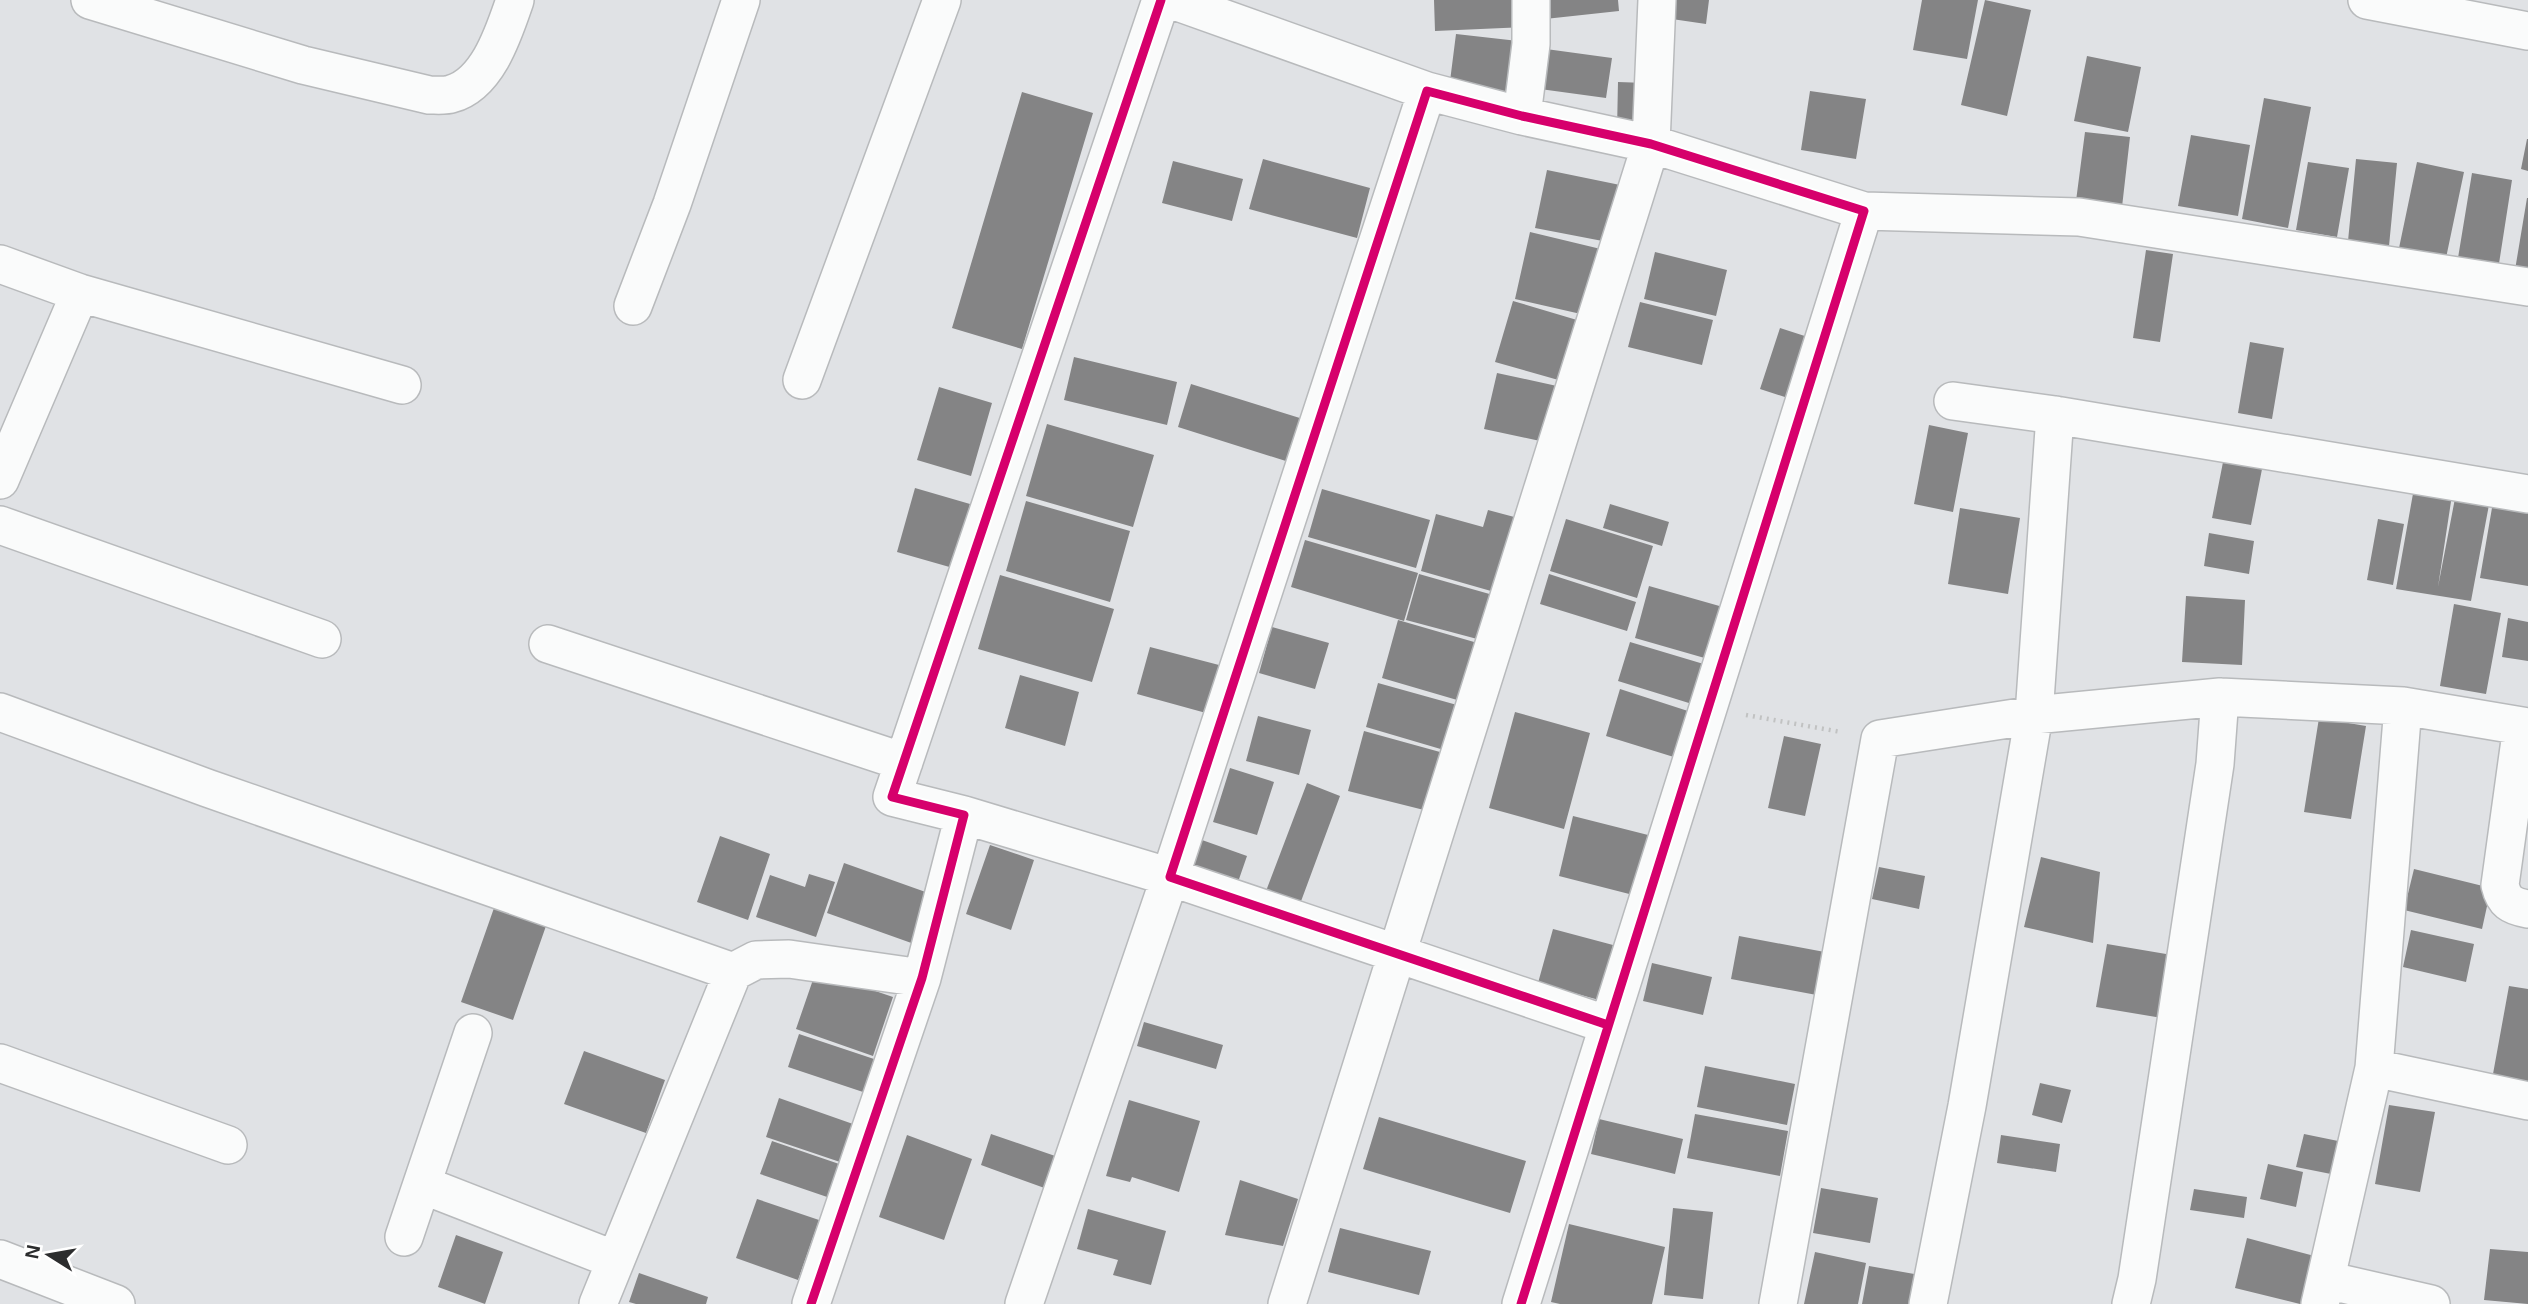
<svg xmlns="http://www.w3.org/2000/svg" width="2528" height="1304" viewBox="0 0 2528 1304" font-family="Helvetica,sans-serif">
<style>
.building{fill:#848485}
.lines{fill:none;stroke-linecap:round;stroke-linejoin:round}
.street-casing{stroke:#b8babc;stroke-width:40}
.path{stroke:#c1c2c2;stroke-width:4.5;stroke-dasharray:2 5;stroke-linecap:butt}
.street{stroke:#fafbfb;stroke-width:37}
.cycleway-casing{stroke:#fff;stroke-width:13}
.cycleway{stroke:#d6006c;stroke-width:9}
</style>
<rect width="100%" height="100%" fill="#e0e2e5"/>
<!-- building -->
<path class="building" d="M1434,0H1526L1527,27L1435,31Z
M1544,0H1618L1619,11L1545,19Z
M1668,0H1709L1706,24L1665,18Z
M1922,0H1978L1967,59L1913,50Z
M1985,0L2031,10L2007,116L1961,105Z
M1456,34L1518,41L1512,97L1449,89Z
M1546,49L1612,58L1606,98L1540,89Z
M2087,56L2141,67L2128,132L2074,121Z
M1618,82L1646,83L1644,130H1617Z
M1810,91L1866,99L1856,159L1801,150Z
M1022,92L1093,113L1022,349L952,328Z
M2264,98L2311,107L2288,228L2242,219Z
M2085,132L2130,137L2122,207L2076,201Z
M2191,135L2250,145L2238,216L2178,206Z
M2527,139H2528V171L2521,169Z
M1263,159L1370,188L1357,238L1249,209Z
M2356,159L2397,163L2389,246L2348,241Z
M1173,161L1243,179L1232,221L1162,203Z
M2308,162L2349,168L2337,237L2296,230Z
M2417,162L2464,172L2446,258L2399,248Z
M1547,170L1625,186L1613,243L1535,228Z
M2472,173L2512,180L2498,270L2457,264Z
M2527,198H2528V278L2514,276Z
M1530,232L1609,251L1594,317L1515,299Z
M2146,250L2173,254L2160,342L2133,338Z
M1655,252L1727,270L1716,316L1644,299Z
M1513,301L1587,323L1569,383L1495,362Z
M1640,302L1713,320L1702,365L1628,347Z
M1780,328L1814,339L1794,400L1760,389Z
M2250,342L2284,348L2272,419L2238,413Z
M1074,357L1177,382L1167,425L1064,400Z
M1497,373L1566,388L1554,444L1484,429Z
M1191,384L1303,419L1289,462L1178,427Z
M939,387L992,403L971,476L917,460Z
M1047,424L1154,455L1133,527L1026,496Z
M1929,425L1968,433L1953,512L1914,504Z
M2225,452L2264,459L2251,525L2212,518Z
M915,488L970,504L953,568L897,552Z
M2414,488L2452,495L2438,587L2457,488L2491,494L2471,601L2396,589Z
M1322,489L1430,520L1416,568L1308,537Z
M1026,501L1130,531L1110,602L1006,571Z
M2493,502L2528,508V586L2480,578Z
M1610,504L1669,522L1662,546L1603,528Z
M1960,508L2020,518L2008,594L1948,584Z
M1488,510L1518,518L1498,593L1421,571L1436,514L1483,527Z
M1566,519L1653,546L1637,598L1550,571Z
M2378,519L2404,524L2393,585L2367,580Z
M2209,533L2254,541L2249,574L2204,566Z
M1305,540L1418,573L1404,621L1291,587Z
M1419,574L1493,595L1481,640L1406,620Z
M1549,574L1636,602L1627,631L1540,604Z
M1000,575L1114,609L1092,682L978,649Z
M1649,586L1730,609L1715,661L1635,638Z
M2186,596L2245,600L2242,665L2182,662Z
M2454,604L2501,613L2486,694L2440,686Z
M2508,618L2528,622V661L2502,657Z
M1398,620L1481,644L1464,702L1382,678Z
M1272,627L1329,643L1315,689L1259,673Z
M1630,642L1717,668L1705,708L1618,681Z
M1150,647L1219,665L1206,713L1137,694Z
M1020,675L1079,692L1065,746L1005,728Z
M1378,683L1457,705L1444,750L1366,727Z
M1620,689L1691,712L1677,758L1606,736Z
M1515,712L1590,733L1564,829L1489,808Z
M1258,716L1311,730L1299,775L1246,761Z
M2319,718L2366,726L2351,819L2304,812Z
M1364,731L1440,752L1424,810L1348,791Z
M1784,736L1821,744L1805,816L1768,808Z
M1230,768L1274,782L1257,835L1213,822Z
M1307,783L1340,796L1300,904L1266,891Z
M1573,816L1656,837L1641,897L1559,876Z
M720,836L770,854L748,920L697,902Z
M1202,840L1247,856L1238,882L1193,866Z
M990,845L1034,860L1011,930L966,914Z
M2041,857L2100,872L2093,943L2024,927Z
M844,863L934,895L917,945L827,913Z
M1879,867L1925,876L1919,909L1872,899Z
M2414,869L2491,888L2482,929L2404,910Z
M809,874L835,882L816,937L756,917L770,875L805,887Z
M494,908L546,926L513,1020L461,1002Z
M1553,929L1613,945L1599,1000L1538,983Z
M2411,930L2474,944L2466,982L2403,967Z
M1739,936L1830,953L1822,996L1731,979Z
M2107,944L2172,955L2162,1018L2096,1007Z
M1652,963L1712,977L1703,1015L1643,1001Z
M816,971L893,997L873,1056L796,1029Z
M2509,986L2528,989V1091L2491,1085Z
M1144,1022L1223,1045L1216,1069L1137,1046Z
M799,1034L874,1059L863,1092L788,1067Z
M584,1051L665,1080L646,1133L564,1104Z
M1705,1066L1795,1084L1787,1125L1697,1107Z
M2040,1083L2071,1090L2062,1123L2032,1115Z
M779,1098L853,1124L840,1162L766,1137Z
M1129,1100L1200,1121L1179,1192L1132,1177L1130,1182L1106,1176Z
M2389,1105L2435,1112L2420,1192L2375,1184Z
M1695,1114L1788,1131L1780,1176L1687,1158Z
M1379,1117L1526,1161L1510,1213L1363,1169Z
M1599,1119L1683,1139L1675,1174L1591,1154Z
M991,1134L1061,1158L1050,1190L981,1165Z
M2304,1134L2343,1142L2336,1175L2296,1167Z
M907,1135L972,1159L944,1240L879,1217Z
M2001,1135L2060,1144L2056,1172L1997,1163Z
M772,1141L845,1166L833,1199L760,1174Z
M2268,1164L2303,1172L2296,1207L2260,1199Z
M1240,1180L1298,1199L1283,1246L1225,1235Z
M1821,1188L1878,1198L1870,1243L1813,1233Z
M2194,1189L2247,1197L2244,1218L2190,1210Z
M757,1199L819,1220L798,1280L736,1258Z
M1673,1208L1713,1212L1703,1299L1664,1295Z
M1088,1209L1166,1231L1151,1285L1113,1275L1118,1260L1077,1249Z
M1569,1224L1665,1247L1652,1304H1560L1551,1302Z
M1340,1228L1431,1251L1419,1295L1328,1272Z
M456,1235L503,1252L485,1304L438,1287Z
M2247,1238L2322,1258L2311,1304H2300L2235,1288Z
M2490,1249L2528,1252V1304L2484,1300Z
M1815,1252L1866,1263L1858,1304H1804Z
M1869,1266L1920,1275L1915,1304H1862Z
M639,1273L708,1297L706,1304H636L629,1302Z"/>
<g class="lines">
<defs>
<path id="street" d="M90,0L303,65L429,95C436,95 445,96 451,94C488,84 504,32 515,0
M1172,0L1427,91
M2367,0L2528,31
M1522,116L1531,44V0
M1864,211L2079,217L2528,287
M0,264L80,293L402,385
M633,306L672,204L741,0
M802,380L942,0
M1953,401L2055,415L2528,494
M0,480L80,293
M0,525L322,639
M548,644L904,762
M0,712L207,788L733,972
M2522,726L2500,885C2504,902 2511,906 2528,909
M964,815L1170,877L1024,1304
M0,1063L228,1145
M2374,1068L2528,1101
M423,1185L615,1260
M404,1237L473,1033
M0,1259L116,1304
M2326,1280L2431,1304
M598,1304L733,972L756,960L789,959L922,978
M811,1304L922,978L964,815L892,797L1161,0
M1287,1304L1651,144L1657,0
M1521,1304L1864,211L1651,144L1522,116L1427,91L1170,877L1608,1025
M1778,1304L1880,739L2034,715L2220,697L2403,706L2528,727
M1928,1304L1967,1106L2034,715L2055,415
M2131,1304L2137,1279L2215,764L2220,697
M2320,1304L2374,1068L2403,706"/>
</defs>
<!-- street casing -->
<use href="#street" class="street-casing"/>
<!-- path -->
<path class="path" d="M1746,715L1841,732"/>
<!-- street -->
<use href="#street" class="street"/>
<defs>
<path id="cycleway" d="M811,1304L922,978L964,815L892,797L1161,0
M1521,1304L1864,211L1651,144L1522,116L1427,91L1170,877L1608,1025"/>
</defs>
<!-- cycleway casing -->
<use href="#cycleway" class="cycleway-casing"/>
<!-- cycleway -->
<use href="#cycleway" class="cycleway"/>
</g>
<!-- north arrow -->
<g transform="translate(49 1255) rotate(281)" stroke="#ffffff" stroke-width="5" paint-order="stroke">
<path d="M0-5L12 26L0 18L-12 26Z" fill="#2c2d2e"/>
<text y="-10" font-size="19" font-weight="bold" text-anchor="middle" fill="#2c2d2e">N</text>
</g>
</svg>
